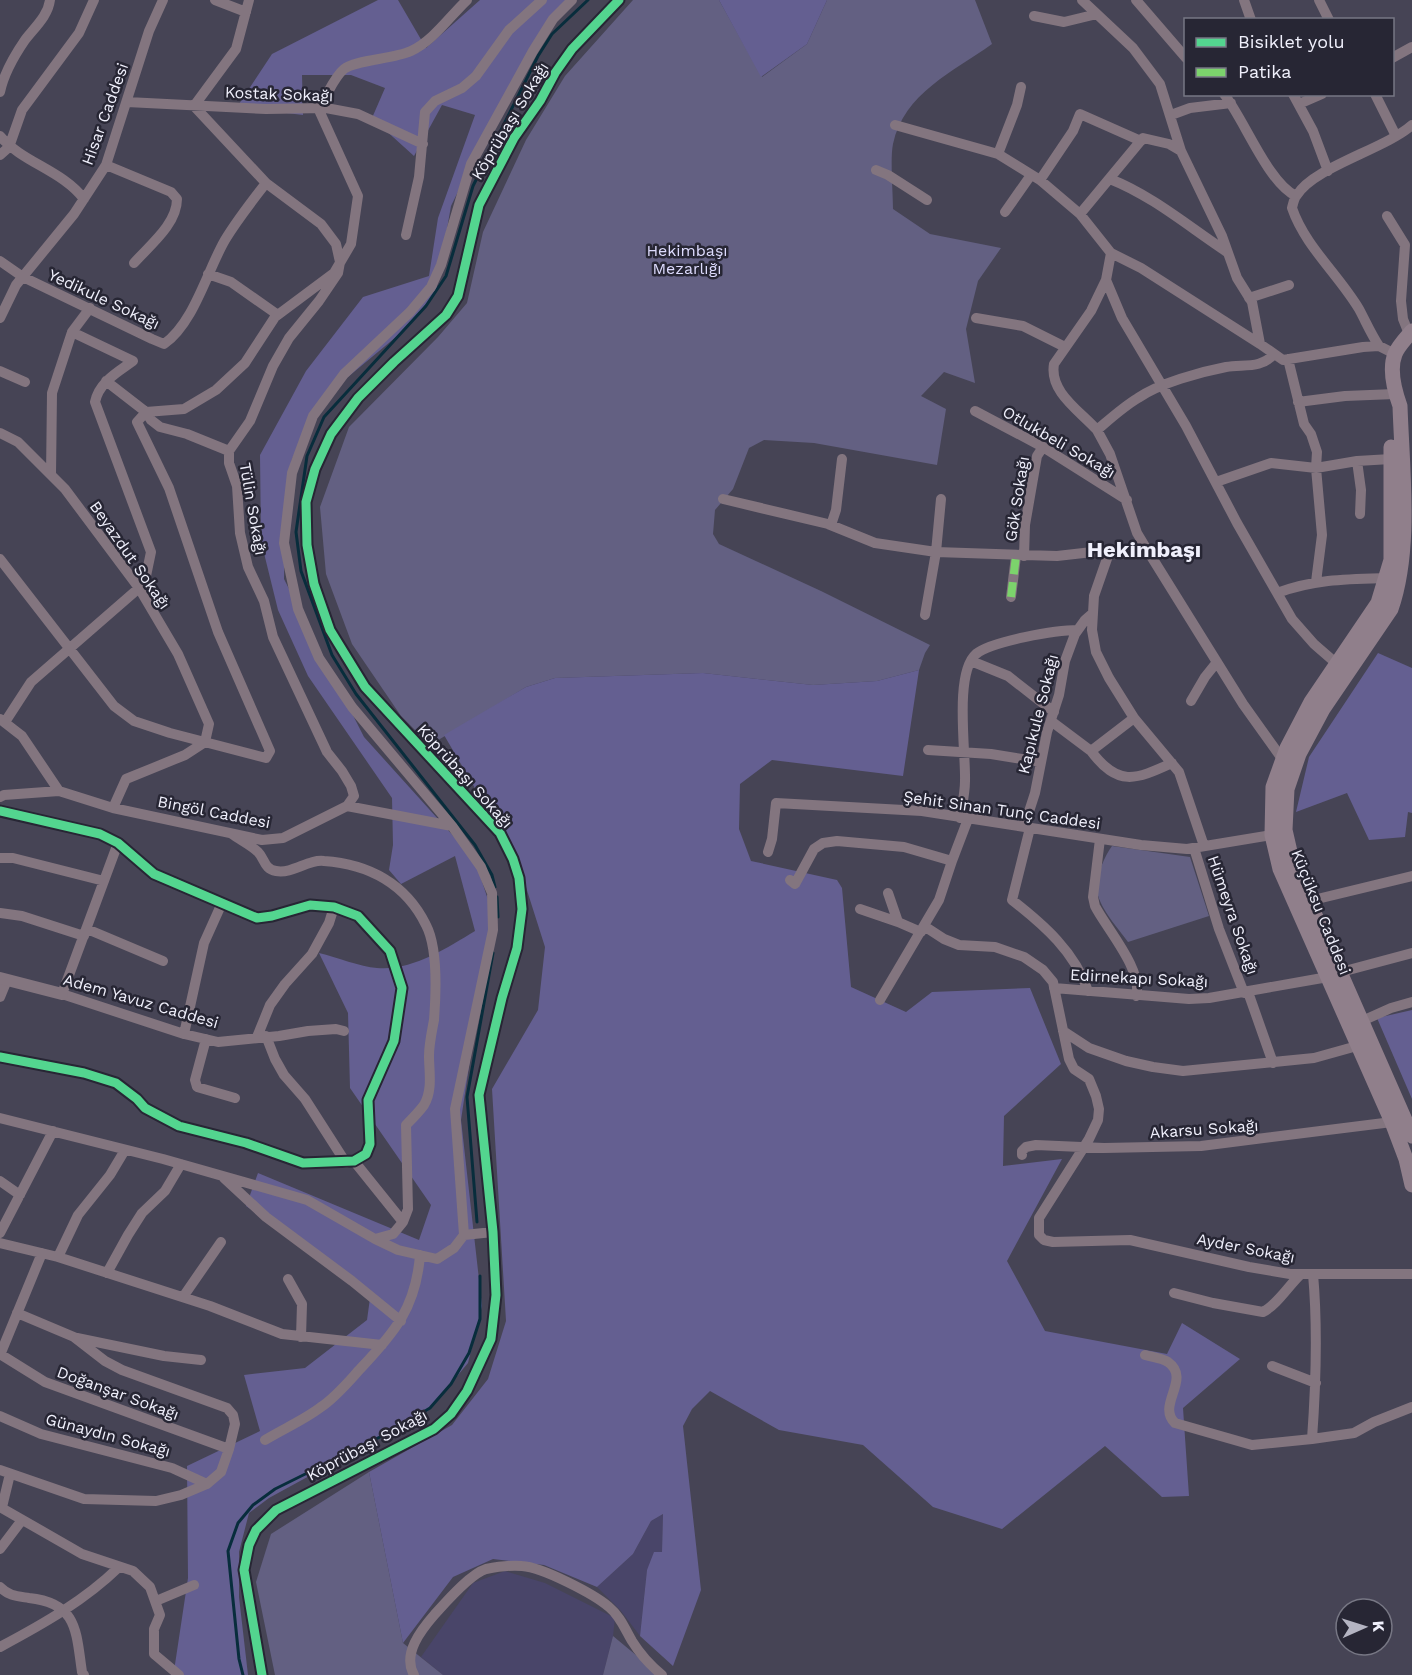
<svg xmlns="http://www.w3.org/2000/svg" width="1412" height="1675" viewBox="0 0 1412 1675" font-family="'Work Sans',sans-serif">
<style>
.built{fill:#494569}
.green{fill:#636082}
.forest{fill:#645f91}
.lines{fill:none;stroke-linecap:round;stroke-linejoin:round}
.stream{stroke:#082d3c;stroke-width:3}
.minor{stroke:#83757f;stroke-width:10}
.tertiary{stroke:#83757f;stroke-width:12}
.primary{stroke:#907f8b;stroke-width:15}
.quiet{stroke:#7cd36c;stroke-width:8;stroke-dasharray:15 8;stroke-linecap:butt}
.cycleway-casing{stroke:#272634;stroke-width:13}
.cycleway{stroke:#53d58f;stroke-width:9}
.labels{text-anchor:middle;dominant-baseline:central;stroke-width:5;stroke-linejoin:round;paint-order:stroke}
.street-label{font-size:16px;fill:#f0f0fc;stroke:#272634}
.park-label{font-size:16px;fill:#dedcfe;stroke:#272634}
.district-label{font-size:22px;font-weight:bold;fill:#f0f0fc;stroke:#272634}
</style>
<rect width="100%" height="100%" fill="#464455"/>
<!-- built -->
<path class="built" d="M663,1514L662,1552L647,1570L640,1636L621,1611L597,1587L633,1554L651,1521Z
M505,1571L545,1583L615,1618L613,1636L603,1675H443L421,1657L473,1583Z"/>
<!-- green -->
<path class="green" d="M633,0H719L762,77L807,44L827,0H975L992,44C953,72 904,93 893,144C890,159 893,192 893,209L930,234L1001,248L978,281L966,329L975,383L944,372L921,396L946,409L937,465L814,443L764,440L749,448L733,489L715,510L713,534L719,544L821,591L930,645L925,653L919,670L877,681L813,685L703,673L555,678L526,687L430,745L401,716L352,644L326,574L320,507L349,427L438,337L467,303L483,232L526,140L565,76Z
M1112,846L1190,857L1209,916L1128,942C1118,928 1101,910 1097,892C1095,878 1104,857 1112,846Z
M369,1472L403,1643L443,1675H275L256,1582L271,1534Z
M613,1636L660,1675H603Z"/>
<!-- forest -->
<path class="forest" d="M378,0H398L426,48L480,0H568L515,75L451,206L436,292L402,332L325,396L292,459L285,511L284,579L364,737L475,860L492,912L461,1120L482,1306L468,1363L428,1411L269,1498L249,1513L239,1552V1597L248,1675H177L174,1671L188,1578L187,1466L260,1431L244,1375L305,1368L367,1320L371,1291L246,1206L258,1173L419,1240L431,1205L350,1088L348,1013L319,953C337,957 360,967 377,968C412,971 447,948 475,931L455,856L401,884L389,870L393,845L392,798L308,676L278,610L261,541L260,455L306,371L363,297L429,276L438,218L475,115L442,105L414,156L372,118L385,88L351,75H302L303,115L237,107L272,54Z
M719,0H827L807,44L761,77Z
M1378,653L1412,668V813L1408,812L1405,837L1369,840L1347,793L1296,812L1309,757Z
M919,670L903,776L772,760L740,784L739,829L751,861L837,880L842,888L851,987L906,1012L932,992L1030,988L1061,1064L1004,1116L1003,1166L1062,1159L1007,1261L1045,1331L1167,1354L1182,1323L1240,1359L1183,1408L1189,1496L1162,1497L1105,1446L1002,1529L933,1507L863,1445L779,1430L710,1391L692,1409L683,1426L701,1590L673,1666L640,1636L647,1570L654,1552H662L663,1514L651,1521L633,1554L597,1587L544,1565L493,1559L453,1577L403,1643L369,1472L452,1425L488,1379L506,1321L492,1089L538,1010L545,947L518,862L444,735L526,687L555,678L703,673L813,685L877,681Z
M1412,1010V1099L1377,1018Z"/>
<g class="lines">
<!-- stream -->
<path class="stream" d="M495,887L492,875L475,845L356,694L332,655L301,571L296,532L307,456L324,417L426,306L446,276L473,186L538,56L552,34L588,0
M497,897L498,917
M477,1222L467,1097L493,953
M243,1675L239,1659L228,1551L238,1523L253,1505L275,1489L394,1430L430,1408L451,1384L469,1353L480,1319V1276"/>
<!-- minor -->
<path class="minor" d="M215,0L246,12
M1082,0L1133,48L1160,84L1181,151
M1136,0L1186,58
M1244,0L1251,20
M1319,0L1329,20
M1034,16L1064,22L1097,14
M1392,58L1412,47
M0,92C4,73 14,56 25,40C35,27 48,16 50,0
M1224,94C1244,119 1268,183 1296,196
M1293,94L1313,131L1328,171
M1375,94L1396,136
M127,102L266,109L326,108L358,114L423,144
M1299,104L1322,94
M1171,115L1190,108L1231,103
M895,125L998,154L1040,180L1080,214
M0,136C23,163 62,170 84,199
M998,154L1017,105L1021,87
M0,155L9,147L22,110L79,33L94,0
M106,165L171,192L177,199C177,224 150,245 134,263
M876,170L888,175L927,200
M1110,179C1153,196 1189,227 1227,252
M1040,180L1073,131L1080,114L1141,141
M266,183L321,224L336,244L340,262L338,273L319,301L289,338L273,366L250,421L229,451V463L237,486L240,533L248,567L264,601L273,637L327,752L342,771L351,786L354,796L347,806
M1005,212L1031,175
M1387,216L1405,245L1401,301L1403,319L1409,334
M406,235L419,177L425,112L435,101L462,88L476,76L509,30L542,0
M1111,253L1141,268L1260,344
M0,261L23,277L152,339L164,344C194,323 207,271 225,240C237,220 252,201 266,183L194,106L236,49L249,0
M208,274L231,282L278,315
M1249,298L1289,285
M0,318L16,285L74,214L106,165L149,31L163,0
M976,318L1023,326L1065,347
M1379,346C1371,334 1366,322 1359,309C1338,274 1305,246 1292,208C1293,204 1294,198 1297,195C1314,167 1385,149 1412,125
M1288,359L1304,424L1311,434L1317,452L1316,468L1322,535L1316,582
M0,371L25,382
M106,381L146,412L151,420L160,427L187,434L229,451
M1298,402L1345,396L1395,394
M975,411L1043,447L1127,500
M1097,430C1080,411 1049,392 1054,364L1091,311L1106,280
M0,433L18,442L65,489L139,588L178,654L209,724L205,742L185,755L126,779L113,808
M1357,461L1361,490L1360,514
M51,475L52,393L72,332L90,308
M1216,482L1271,463L1316,468L1357,461L1391,459
M723,499L828,524L875,543L936,552L1057,556L1110,550
M831,525L836,510L842,459
M1146,548L1137,533L1110,454L1097,430C1110,419 1123,407 1138,398C1160,383 1200,372 1226,367C1244,364 1261,369 1274,354
M1024,556L1025,525L1037,456L1043,447
M0,559L114,706L134,721L170,733L266,758L270,751L218,632L169,488L137,422L146,412L184,409L216,390L245,363L275,317L334,273L351,244L358,196L318,108C327,97 333,78 344,69C355,60 394,59 411,51C433,41 450,16 467,0
M1277,593C1314,579 1348,579 1387,578
M1011,597L1016,556
M925,615L936,552L941,499
M971,661L1008,676L1054,712
M1337,664L1314,644L1292,619L1237,523L1186,426L1122,318L1106,280L1111,253L1080,214L1143,138L1169,144L1181,151L1222,236L1237,278L1252,302L1260,344L1283,360L1363,347L1379,346L1395,354
M1191,701L1205,677L1217,662
M0,719L22,736L59,791
M1051,721L1091,751L1134,718
M5,722L31,682L139,588L146,576L151,552L95,402C99,382 118,372 133,361L72,332
M928,750L991,754L1041,762
M1091,751C1118,787 1135,780 1172,763
M0,797L4,795L59,791L113,808L262,840L283,838L347,806L452,826
M0,811L100,834L118,843L154,874L257,918L272,916L310,905L334,907L358,916L390,951L402,988L394,1041L368,1100L370,1144L366,1154L354,1161L303,1163L246,1143L179,1126L145,1108L137,1099L116,1083L84,1073L0,1057
M960,818C962,806 965,793 965,781C966,753 954,673 976,654C992,641 1056,630 1078,630
M1024,827L1035,793L1047,732L1059,695L1065,661L1075,634L1085,620L1093,613
M1030,828L1012,900C1044,925 1075,952 1088,991
M232,834C240,840 251,845 258,852C265,859 264,869 276,871C293,874 308,859 324,861C369,864 406,884 426,925C438,948 436,994 434,1020C432,1031 429,1044 429,1056C429,1071 433,1090 424,1105C419,1112 412,1119 406,1125L408,1209L403,1222
M1100,839L1093,897L1095,906C1106,928 1144,971 1136,996
M118,843L62,994L184,1034L218,1042L279,1036L308,1031L336,1029L344,1031
M1204,846L1179,772L1134,718L1109,678L1096,652L1092,630L1094,596L1110,550L1146,548L1243,704L1283,760
M1194,848L1219,929L1244,993
M768,852L772,839L776,803L922,811L1141,845L1187,849L1272,835
M0,858H13L104,881
M952,861L968,819
M790,880L795,884L814,849L823,843L837,841L904,847L952,861L939,900L880,1000
M888,893L898,922L921,932
M1309,901L1412,876
M860,909L898,922
M0,913L22,916L84,936
M924,926L944,939L959,945L995,947L1024,957L1043,970L1053,982L1069,1059L1074,1069L1089,1079L1096,1096L1099,1109L1098,1120L1089,1139L1039,1218V1235L1044,1240L1053,1242L1130,1240L1249,1267L1290,1274H1412
M87,929L163,961
M1341,972L1412,953
M1054,988L1189,999L1209,998L1328,977
M1248,992L1273,1063
M0,997L7,980
M1362,1021L1391,1008L1412,1002
M1063,1031L1089,1048L1126,1061L1153,1067L1183,1071L1314,1058L1357,1046
M184,1034L204,943L222,903
M266,1036L275,1059L284,1075L305,1099L346,1163
M257,1037L270,1005L285,984L312,954L329,923L334,907
M206,1039L195,1080L197,1087L235,1098
M0,1118L163,1159L307,1200L375,1239L398,1250L437,1259L454,1248L464,1235L455,1109L493,930L492,893L481,867L452,826L352,707L319,658L298,609L284,543L292,473L313,416L344,374L410,312L431,287L441,265L471,164L533,51L553,19L572,0
M1022,1155V1151L1026,1147L1036,1145L1104,1148L1201,1146L1392,1122
M354,1161L403,1222L393,1234L375,1239
M224,1178L266,1217L352,1281L401,1321
M0,1181L20,1195
M0,1233L53,1131
M464,1235L493,1232
M0,1243L58,1257L210,1306L282,1334L382,1345
M58,1257L78,1215L110,1175L125,1150
M107,1273L128,1235L142,1213L165,1191L181,1164
M1313,1274C1318,1329 1316,1384 1312,1439L1354,1433L1374,1422L1412,1407
M288,1279L302,1304L301,1337
M1174,1293L1213,1303L1263,1312C1277,1305 1289,1285 1301,1274
M183,1297L221,1242
M77,1338L164,1356L201,1360
M0,1354L45,1382L229,1449
M0,1355L42,1253
M1145,1355C1152,1357 1162,1358 1168,1362C1192,1379 1156,1405 1175,1423L1252,1445L1312,1439
M1272,1366L1316,1383
M0,1416L41,1434L172,1468L207,1484
M265,1440C283,1429 304,1420 321,1407C336,1397 349,1381 361,1368C395,1332 416,1307 420,1255
M0,1470L84,1499L156,1501L181,1495L207,1484L221,1472L229,1449L235,1424L233,1415L227,1408L122,1370L105,1361L74,1337L17,1313
M0,1507L82,1554L133,1571L150,1587L160,1615L154,1629V1654L179,1675
M2,1507L10,1474
M0,1549L22,1520
M0,1587C9,1596 16,1596 29,1598C78,1603 76,1632 82,1672L84,1675
M156,1601L194,1585
M0,1647C43,1624 84,1601 119,1567
M262,1675L244,1570L249,1545L256,1530L276,1510L434,1429L451,1414L467,1391L491,1339L496,1295L493,1232L479,1095L502,998L517,948L522,909L519,878L513,859L500,833L365,687L330,630L314,584L307,545L306,502L315,469L331,434L358,398L394,362L446,315L458,296L479,205L514,138L540,101L555,73L572,49L619,0
M414,1675C402,1654 421,1630 435,1614C446,1602 470,1574 486,1569C496,1567 512,1565 522,1566C542,1567 594,1594 609,1607C620,1616 625,1629 632,1641C640,1654 650,1665 662,1675"/>
<!-- tertiary -->
<path class="tertiary" d="M0,978L62,994"/>
<!-- primary -->
<path class="primary" d="M1412,331C1406,338 1398,346 1395,354C1389,369 1395,392 1400,406C1402,469 1412,549 1391,609L1323,709L1299,754L1287,789L1285,830L1293,865L1412,1136
M1391,447V560L1378,603L1311,702L1287,748L1273,787L1272,835L1280,869L1392,1122L1406,1159L1412,1185"/>
<!-- quiet -->
<path class="quiet" d="M1011,597L1016,556"/>
<defs>
<path id="cycleway" d="M0,811L100,834L118,843L154,874L257,918L272,916L310,905L334,907L358,916L390,951L402,988L394,1041L368,1100L370,1144L366,1154L354,1161L303,1163L246,1143L179,1126L145,1108L137,1099L116,1083L84,1073L0,1057
M262,1675L244,1570L249,1545L256,1530L276,1510L434,1429L451,1414L467,1391L491,1339L496,1295L493,1232L479,1095L502,998L517,948L522,909L519,878L513,859L500,833L365,687L330,630L314,584L307,545L306,502L315,469L331,434L358,398L394,362L446,315L458,296L479,205L514,138L540,101L555,73L572,49L619,0"/>
</defs>
<!-- cycleway casing -->
<use href="#cycleway" class="cycleway-casing"/>
<!-- cycleway -->
<use href="#cycleway" class="cycleway"/>
</g>
<g class="labels">
<!-- street labels -->
<g class="street-label">
<text transform="translate(279 94) rotate(2)">Kostak Sokağı</text>
<text transform="translate(105 114) rotate(-70)">Hisar Caddesi</text>
<text transform="translate(510 121) rotate(-59)">Köprübaşı Sokağı</text>
<text transform="translate(104 299) rotate(25)">Yedikule Sokağı</text>
<text transform="translate(1059 442) rotate(30)">Otlukbeli Sokağı</text>
<text transform="translate(1017 499) rotate(-81)">Gök Sokağı</text>
<text transform="translate(253 509) rotate(80)">Tülin Sokağı</text>
<text transform="translate(130 555) rotate(55)">Beyazdut Sokağı</text>
<text transform="translate(1038 714) rotate(-76)">Kapıkule Sokağı</text>
<text transform="translate(465 776) rotate(48)">Köprübaşı Sokağı</text>
<text transform="translate(1002 810) rotate(8)">Şehit Sinan Tunç Caddesi</text>
<text transform="translate(214 812) rotate(11)">Bingöl Caddesi</text>
<text transform="translate(1321 912) rotate(68)">Küçüksu Caddesi</text>
<text transform="translate(1233 915) rotate(71)">Hümeyra Sokağı</text>
<text transform="translate(1139 978) rotate(3)">Edirnekapı Sokağı</text>
<text transform="translate(141 1001) rotate(16)">Adem Yavuz Caddesi</text>
<text transform="translate(1204 1129) rotate(-4)">Akarsu Sokağı</text>
<text transform="translate(1246 1248) rotate(11)">Ayder Sokağı</text>
<text transform="translate(118 1393) rotate(20)">Doğanşar Sokağı</text>
<text transform="translate(108 1435) rotate(15)">Günaydın Sokağı</text>
<text transform="translate(367 1445) rotate(-28)">Köprübaşı Sokağı</text>
</g>
<!-- park labels -->
<g class="park-label">
<text x="687" y="250">Hekimbaşı<tspan x="687" dy="18">Mezarlığı</tspan></text>
</g>
<!-- district labels -->
<g class="district-label">
<text x="1144" y="549">Hekimbaşı</text>
</g>
</g>
<!-- legend -->
<rect x="1184" y="18" width="210" height="78" fill="#272634" stroke="#777784" stroke-width="1.5"/>
<rect x="1196" y="38" width="30" height="9" fill="#53d58f" stroke="#777784" stroke-width="1.5"/>
<text x="1238" y="48" font-size="18" fill="#f0f0fc">Bisiklet yolu</text>
<rect x="1196" y="68" width="30" height="9" fill="#7cd36c" stroke="#777784" stroke-width="1.5"/>
<text x="1238" y="78" font-size="18" fill="#f0f0fc">Patika</text>
<!-- north arrow -->
<g transform="translate(1364 1627) rotate(87)"><circle r="28" fill="#272634" stroke="#777784" stroke-width="1.5"/>
<path d="M0-4.5L10 22L0 15L-10 22Z" fill="#b4b4c2"/>
<text y="-9" font-size="16" font-weight="bold" text-anchor="middle" fill="#f0f0fc">K</text>
</g>
</svg>
